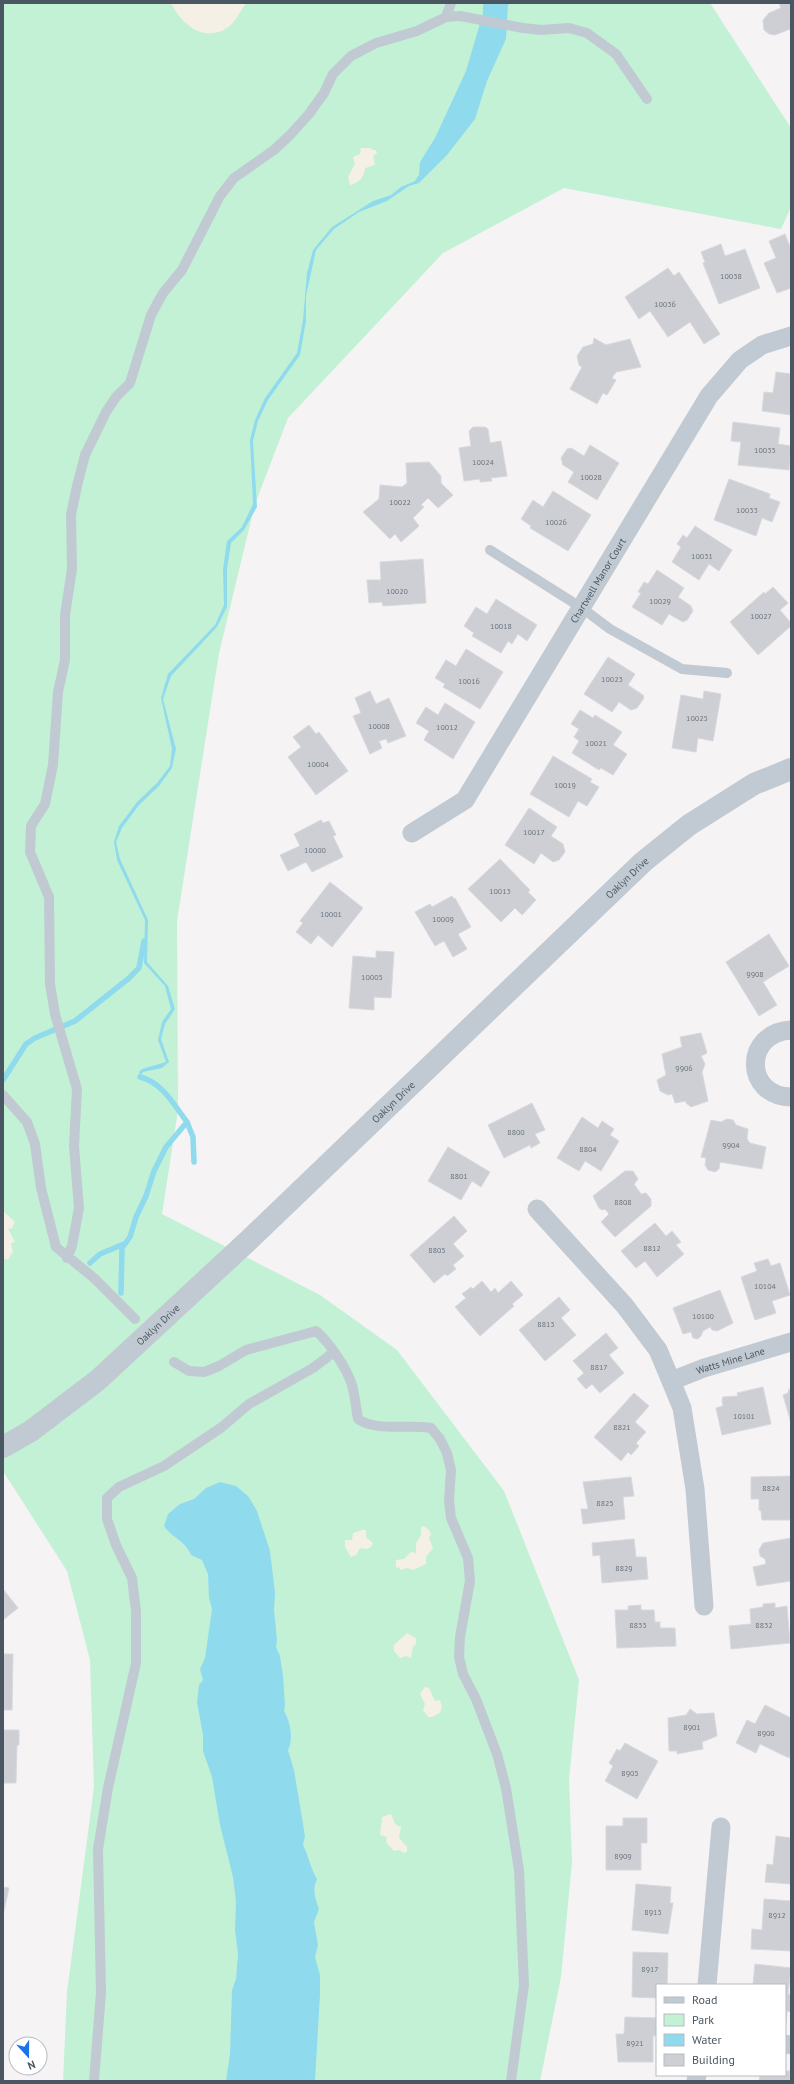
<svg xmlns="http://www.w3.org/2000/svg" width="794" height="2084" viewBox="0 0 794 2084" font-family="'PT Sans',sans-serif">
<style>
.green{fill:#c3f1d5}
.sand{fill:#f5f0e5}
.water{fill:#90daee}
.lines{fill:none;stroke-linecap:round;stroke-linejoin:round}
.stream{stroke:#90daee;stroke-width:5.5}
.building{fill:#cdcfd5;stroke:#d7d9de}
.service{stroke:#c1cad2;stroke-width:10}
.minor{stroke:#c1cad2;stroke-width:19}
.tertiary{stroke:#c1cad2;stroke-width:22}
.labels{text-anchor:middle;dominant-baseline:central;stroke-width:3.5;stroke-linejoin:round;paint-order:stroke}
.number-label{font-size:8px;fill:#6b747e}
.street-label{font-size:10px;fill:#4a5661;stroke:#fff}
</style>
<rect width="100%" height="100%" fill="#f5f3f3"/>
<!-- green -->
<path class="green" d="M3,3H710L791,128V207L781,229L564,188L443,253L288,418L255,504L219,653L177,921L178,1110L162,1214L320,1295L397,1350L504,1491L579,1680L569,1779L572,1862L561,1977L540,2081H63L67,1992L94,1787L90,1660L67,1571L3,1471Z"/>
<!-- sand -->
<path class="sand" d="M171,3H246C241,10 235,23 227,28C204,43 181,24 171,3Z
M361,148H370L373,150H376L377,153L373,156L375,165L365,168C365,176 358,184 350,185L348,177L355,164L353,157L360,154Z
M3,1211L15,1222L12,1228L8,1229L15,1242L11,1243L13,1253L11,1254L8,1260L3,1258Z
M424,1526L430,1531L431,1535L429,1538L433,1548L426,1557V1564L413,1570L407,1568L400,1570L399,1567L396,1568V1560L404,1559L411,1552L416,1553V1543L421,1535V1527Z
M362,1530H366V1537L373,1543L371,1547L367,1549L360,1548L356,1555L351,1557L345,1547V1540H352L353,1533Z
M407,1633L416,1638V1644L413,1647L411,1658L406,1656L400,1658L394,1651V1645Z
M425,1687L429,1688L435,1701L440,1700L442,1706L440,1713L432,1717H428L423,1710L425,1704L420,1694Z
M391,1814L395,1824L401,1827L399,1838L407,1847V1851L405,1853L399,1850L394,1851L386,1842L387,1837L380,1835L382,1817Z"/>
<!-- water -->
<path class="water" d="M483,3H511L508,5L506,39L487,81L475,119L447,155L419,183L409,186L387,201L359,212L334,229L316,250L306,296V321L300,355L268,400L258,421L253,441L257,507L244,530L231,543L227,569V607L217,627L171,676L163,699L176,749L172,768L159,786L139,805L122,828L116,842L120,859L148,920L147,962L168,986L175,1009L165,1024L161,1039L169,1062L162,1068L143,1072L140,1077L139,1072L142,1069L166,1062L158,1040L162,1022L171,1009L165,986L144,963L145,920L117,860L114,842L119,826L137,802L157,783L170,766L172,749L161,698L168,674L215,625L224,605L223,569L227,541L242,527L253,504L250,440L255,420L265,398L297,353L303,320L307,273L313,250L332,227L373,201L391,195L401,187L415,181L419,175L420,162L435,138L466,71L483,13Z
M220,1482L236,1486L248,1496L257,1511L270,1551L275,1593L274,1610L277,1640L276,1647L280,1656L283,1676L285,1705L284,1711C290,1721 294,1739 288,1750L294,1770L305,1836L303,1845C309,1856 310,1868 317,1879C312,1890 315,1898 319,1909L314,1922L318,1945L315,1957L320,1975V1995L315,2081H226L230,2054L232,1990L236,1979L238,1954L235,1930L236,1902L233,1877L220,1825L212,1777L203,1751V1735L197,1702L199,1685L203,1680L200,1669L205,1658L212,1609L209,1598L208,1574L202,1560L191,1555C186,1541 172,1538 164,1526L168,1514L180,1504L194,1499L206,1488Z"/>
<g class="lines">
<!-- stream -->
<path class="stream" d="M3,1080L26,1044L35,1038L75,1021L128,979L139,968L144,941
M187,1122L193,1137L194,1162
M90,1263L100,1254L124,1244
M121,1293L122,1248L130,1237L136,1217L146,1196L154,1171L166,1147L187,1122C174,1105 162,1082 140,1077"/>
</g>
<!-- building -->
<path class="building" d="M779,3H791V32L790,29L775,35L769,34L764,30L763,20L769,13L781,8Z
M785,234L791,249V288L777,293L764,263L776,258L769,241Z
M721,244L725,256L745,249L760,288L719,304L703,263L705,262L701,252Z
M668,268L674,276L679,272L720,334L704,344L690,322L668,337L650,311L639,319L625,297Z
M594,338L606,345L630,339L641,367L616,372L612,378L616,380L607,395L603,393L597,404L570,389L582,367L579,365L577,356L583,347L593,344Z
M776,372L791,374V415L762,411L764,392L773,393Z
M733,422L780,428L778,444L791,446L789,470L738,465L741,442L731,441Z
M473,427H485L488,429L490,443L501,441L507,476L491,478L492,481L480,482V479L464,481L459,448L471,446L469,431Z
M590,445L619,463L597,500L568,482L574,472L563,465L561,458L567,449L571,448L584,456Z
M429,462L441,476V483L453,495L438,508L428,498L421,505L424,507L413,518L419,526L401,542L395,534L390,539L363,512L379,499L380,485L402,487L407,483L406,463Z
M729,479L770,494L769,498L780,502L772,522L762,518L756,536L714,520Z
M553,491L591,515L568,551L530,528L531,526L521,519L533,500L543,507Z
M695,526L732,550L719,571L709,564L699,580L672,562L681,547L677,544L683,535L687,538Z
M423,559L426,603L383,606L382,602L369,603L367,580H381L380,562Z
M657,570L684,588L678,597L691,606L693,611L687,620L683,622L669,614L662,625L632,607L641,593L638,592L644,582L648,584Z
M773,587L788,603L780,610L791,623V626L758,655L730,622L764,592L765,594Z
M496,599L537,625L527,641L518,634L512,644L508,641L501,653L472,636L474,633L464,626L476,607L487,614Z
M466,649L503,672L480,709L443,687L445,684L435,678L446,660L456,666Z
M608,657L635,674L628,685L643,695L644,698L637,708L631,710L619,702L612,712L584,694Z
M370,691L376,704L389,698L406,736L388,743L386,739L379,741L382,748L370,754L353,716L361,713L355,698Z
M704,691L721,694L713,741L698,738L696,752L672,748L681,695L703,699Z
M445,703L475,722L453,759L424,740L429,731L416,723L426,707L438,715Z
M580,710L593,718L595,715L622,732L613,745L627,754L613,775L601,768L599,770L572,753L579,741L574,737L579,729L571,724Z
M309,725L316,734L319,732L348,771L316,795L288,757L301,747L293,737Z
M553,756L592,779L590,782L599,787L587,806L578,801L569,817L530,794Z
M529,808L557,827L551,836L563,844L565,852L559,860L553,862L541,853L534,864L505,845Z
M321,820L323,823L329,821L336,835L333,836L343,857L312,872L306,862L288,871L280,855L300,846L294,834Z
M500,859L530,890L528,892L536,900L522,915L515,908L501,922L468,889Z
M330,882L363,908L332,947L318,935L311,944L296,932L303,923L300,921Z
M452,896L454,899L455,898L471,927L458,934L467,949L453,957L444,941L435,946L415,912L430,904L432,907Z
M769,934L789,966L763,982L777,1005L759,1016L726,962Z
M376,951L394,952L391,998L374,997V1010L349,1008L353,956L376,958Z
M701,1033L707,1053L701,1056L705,1064L702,1072L708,1101L691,1107L686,1103V1101L675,1103L672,1094L668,1095L660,1091L657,1080L666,1075L662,1054L682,1047L680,1037Z
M532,1103L545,1130L535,1134L540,1143L531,1148L530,1145L504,1158L488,1125Z
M582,1117L598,1128L602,1121L614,1129L610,1135L619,1141L601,1171L585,1161L579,1171L557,1158Z
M727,1119L733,1120L736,1125L748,1129L747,1139L750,1143L766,1147L762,1169L720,1162L719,1169L715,1172L708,1170L705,1165L706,1158L701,1157L711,1120L721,1122Z
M448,1147L490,1172L481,1187L472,1181L461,1200L428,1181Z
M625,1171H633L638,1179L634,1184L641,1194L646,1193L651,1199V1206L615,1237L601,1222L609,1214L605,1209L602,1210L599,1208L593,1196Z
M454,1216L467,1231L453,1244L464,1256L453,1265L456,1269L447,1276L445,1274L434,1283L410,1255Z
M655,1223L666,1236L672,1231L681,1242L676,1245L684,1254L657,1277L645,1261L636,1268L621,1251Z
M768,1259L771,1266L780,1263L790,1295L772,1301L776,1313L755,1320L741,1277L757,1271L754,1263Z
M482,1281L491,1292L495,1288L498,1293L511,1281L523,1295L512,1304L514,1306L480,1336L455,1307L466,1298L462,1294L471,1287L473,1289Z
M720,1290L733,1323L717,1331L712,1330L710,1327L703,1331L701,1336L698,1339L693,1338L691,1332L683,1334L673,1308Z
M559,1297L570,1310L561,1318L576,1335L545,1361L519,1330Z
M606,1333L618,1348L609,1355L624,1373L600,1393L592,1384L586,1389L577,1379L584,1373L573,1361Z
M763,1387L771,1424L722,1435L716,1408L723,1406L722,1400L723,1397L738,1396L737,1393Z
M789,1389H791V1423L783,1395L788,1393Z
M634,1393L649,1406L635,1422L646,1432L636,1443L639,1446L631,1455L628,1452L621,1461L594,1437Z
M791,1476V1520H762L761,1511L759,1510V1499H751V1477Z
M631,1477L634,1496L623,1497L625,1519L583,1524L581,1509H588L583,1482Z
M791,1538V1581L757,1586L753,1567L766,1564L765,1559L760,1556L759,1550L763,1543Z
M634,1539L636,1557H646L648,1579L602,1583L600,1555L593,1556L592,1543Z
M3,1589L18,1608L3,1620Z
M775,1603V1608L787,1606L790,1643L731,1649L729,1626L751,1624L750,1609L763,1607V1604Z
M641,1605V1610H654L655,1622H660V1628H675L676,1646L617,1648L615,1610H628V1606Z
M3,1654H13L12,1710H3Z
M765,1705L791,1718V1753L789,1758L760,1744L756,1753L736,1743L747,1720L755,1724Z
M690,1709L697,1714L714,1713L717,1736L702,1742L703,1749L677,1754V1751H669L668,1718L686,1715Z
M3,1730H19V1745H17L16,1783H3Z
M625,1743L658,1761L637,1799L605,1781L613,1766L609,1763L617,1749L620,1751Z
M623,1818H647V1843H641V1870H606V1826H623Z
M776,1836L791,1838V1884L765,1882L767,1864L773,1865Z
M636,1884L671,1887L670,1903H673L668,1934L632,1930Z
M3,1887L9,1888L3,1915Z
M764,1899L791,1901V1951L751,1949L752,1929L762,1930Z
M633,1952L668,1953L667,1985H657V1998L632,1997Z
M755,1964L791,1968L788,1994L791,1995V2012L787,2011L786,2023L785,1985H753Z
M625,2017L657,2018V2036H653V2062H618L616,2034H624Z
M785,2071H790V2081H759L760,2075H785Z"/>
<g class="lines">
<!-- service -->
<path class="service" d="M446,17L451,3
M490,550L582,608L610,629L682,669L727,673
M3,1095L27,1122L35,1144L41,1188L56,1247L94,1278L135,1319
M67,1258L72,1246L79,1208L74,1146L77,1089L55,1014L50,984L49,897L30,852L31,826L45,804L53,765L58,692L65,660V615L72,569L71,515L77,486L85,455L106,412L116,397L130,383L151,315L163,293L182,270L220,196L234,178L274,150L290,135L309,114L324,93L333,74L351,56L376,43L417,31L446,17L460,16L523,28L541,30L569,28L587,33L616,54L647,99
M174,1362L189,1371L204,1372L219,1366L246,1350L316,1331C330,1343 346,1367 352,1385C355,1396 356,1408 358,1419C376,1432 409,1424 431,1428L440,1439L447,1453L451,1470L449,1501L451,1518L468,1558L470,1581L460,1637L459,1657L463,1674L476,1699L497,1754L506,1788L519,1870L524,1985L511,2081
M94,2081L101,1993L98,1849L108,1788L136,1663V1611L132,1578L116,1545L107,1519V1498L119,1487L164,1466L222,1427L249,1404L313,1368L334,1352"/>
<!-- minor -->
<g class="minor">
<path id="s1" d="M412,833L465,800L709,396L740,360L762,345L791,336"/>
<path d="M791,1030C743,1033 744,1096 791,1097"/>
<path d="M537,1209L625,1306L658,1350L671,1381L682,1408L695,1489L704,1606"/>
<path id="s2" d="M671,1381L704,1368L791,1342"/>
<path d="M707,1985L721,1827"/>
<path d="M785,2044L791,2045"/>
<path d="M696,2081L697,2075"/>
</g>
<!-- tertiary -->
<path class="tertiary" id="s3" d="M3,1447L31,1431L98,1380L250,1239L643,862L689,825L754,784L791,769"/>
</g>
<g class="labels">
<!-- number labels -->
<g class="number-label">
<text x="731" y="276">10038</text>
<text x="665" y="304">10036</text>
<text x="765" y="450">10035</text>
<text x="483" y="462">10024</text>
<text x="591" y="477">10028</text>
<text x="400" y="502">10022</text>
<text x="747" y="510">10033</text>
<text x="556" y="522">10026</text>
<text x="702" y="556">10031</text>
<text x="397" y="591">10020</text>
<text x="660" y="601">10029</text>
<text x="761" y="616">10027</text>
<text x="501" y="626">10018</text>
<text x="612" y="679">10023</text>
<text x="469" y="681">10016</text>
<text x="697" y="718">10025</text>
<text x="379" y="726">10008</text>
<text x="447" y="727">10012</text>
<text x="596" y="743">10021</text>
<text x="318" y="764">10004</text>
<text x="565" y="785">10019</text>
<text x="534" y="832">10017</text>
<text x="315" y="850">10000</text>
<text x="500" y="891">10013</text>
<text x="331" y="914">10001</text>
<text x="443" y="919">10009</text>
<text x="755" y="974">9908</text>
<text x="372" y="977">10005</text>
<text x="684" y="1068">9906</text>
<text x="516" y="1132">8800</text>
<text x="731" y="1145">9904</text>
<text x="588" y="1149">8804</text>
<text x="459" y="1176">8801</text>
<text x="623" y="1202">8808</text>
<text x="652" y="1248">8812</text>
<text x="437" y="1250">8805</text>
<text x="765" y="1286">10104</text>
<text x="703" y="1316">10100</text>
<text x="546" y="1324">8813</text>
<text x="599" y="1367">8817</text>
<text x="744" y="1416">10101</text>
<text x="622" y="1427">8821</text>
<text x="771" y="1488">8824</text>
<text x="605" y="1503">8825</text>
<text x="624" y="1568">8829</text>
<text x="638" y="1625">8833</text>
<text x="764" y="1625">8832</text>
<text x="692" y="1727">8901</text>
<text x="766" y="1733">8900</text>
<text x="630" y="1773">8905</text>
<text x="623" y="1856">8909</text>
<text x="653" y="1912">8913</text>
<text x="777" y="1915">8912</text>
<text x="650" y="1969">8917</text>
<text x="635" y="2043">8921</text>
</g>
<!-- street labels -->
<g class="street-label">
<text stroke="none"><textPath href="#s1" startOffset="319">Chartwell Manor Court</textPath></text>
<text stroke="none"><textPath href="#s3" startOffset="846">Oaklyn Drive</textPath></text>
<text stroke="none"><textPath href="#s3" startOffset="522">Oaklyn Drive</textPath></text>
<text stroke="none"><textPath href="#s3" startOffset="198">Oaklyn Drive</textPath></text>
<text stroke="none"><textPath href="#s2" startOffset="63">Watts Mine Lane</textPath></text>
</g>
</g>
<!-- border -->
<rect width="794" height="2084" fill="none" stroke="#4a5661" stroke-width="8"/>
<!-- legend -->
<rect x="656" y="1984" width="130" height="92" fill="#ffffff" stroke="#b7bbc0"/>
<rect x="664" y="1997" width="20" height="6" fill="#c1cad2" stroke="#b7bbc0"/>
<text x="692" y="2004" font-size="12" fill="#4a5661">Road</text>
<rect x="664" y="2014" width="20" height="12" fill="#c3f1d5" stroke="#b7bbc0"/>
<text x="692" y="2024" font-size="12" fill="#4a5661">Park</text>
<rect x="664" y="2034" width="20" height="12" fill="#90daee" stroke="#b7bbc0"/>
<text x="692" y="2044" font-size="12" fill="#4a5661">Water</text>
<rect x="664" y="2054" width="20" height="12" fill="#cdcfd5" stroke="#b7bbc0"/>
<text x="692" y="2064" font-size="12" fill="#4a5661">Building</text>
<!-- north arrow -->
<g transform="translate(28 2056) rotate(159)"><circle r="19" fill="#ffffff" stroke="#b7bbc0"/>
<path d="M0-3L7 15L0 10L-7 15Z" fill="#1a73e8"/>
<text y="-6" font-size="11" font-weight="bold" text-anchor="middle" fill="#4a5661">N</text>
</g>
</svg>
